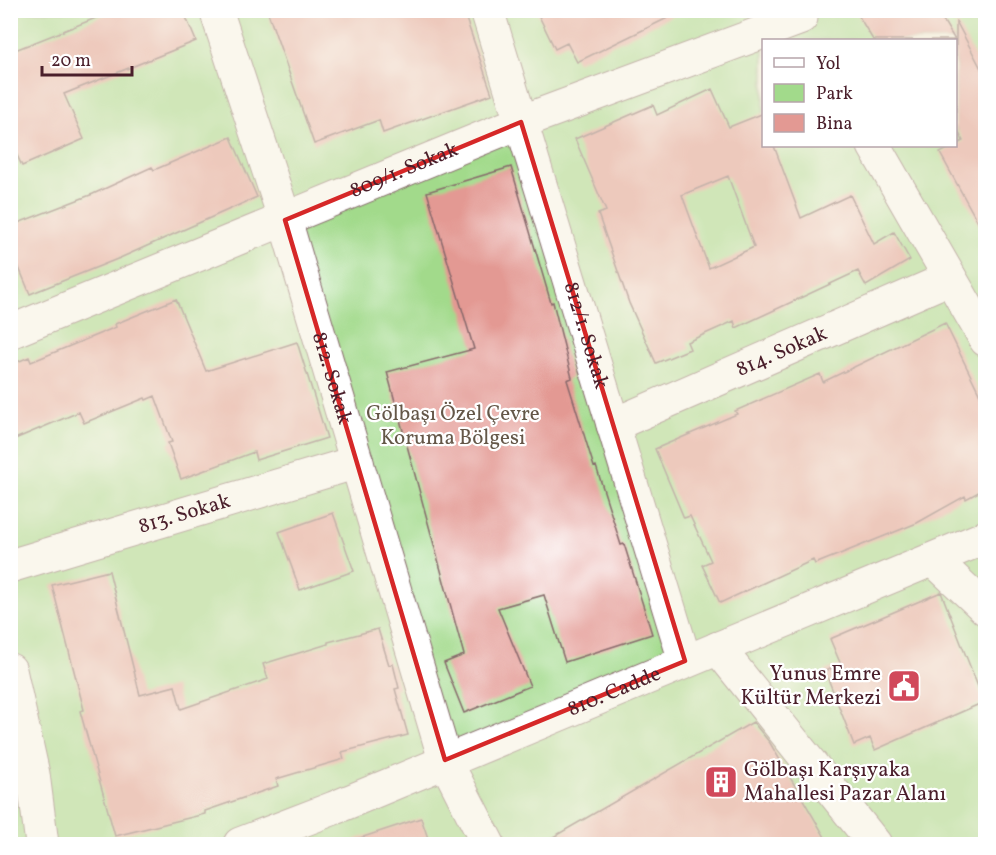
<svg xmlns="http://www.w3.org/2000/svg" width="996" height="855" viewBox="0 0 996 855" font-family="Vollkorn,serif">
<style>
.green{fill:#a2da8b;stroke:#767c5b;stroke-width:1.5;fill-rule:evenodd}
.building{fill:#e39993;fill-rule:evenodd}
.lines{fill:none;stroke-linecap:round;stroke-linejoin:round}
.minor-casing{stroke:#86686a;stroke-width:35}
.minor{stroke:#fff;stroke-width:33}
.marked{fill:none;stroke:#d62828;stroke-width:4.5;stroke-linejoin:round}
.labels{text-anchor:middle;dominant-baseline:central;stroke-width:4.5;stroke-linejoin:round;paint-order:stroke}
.street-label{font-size:21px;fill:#4a1f2b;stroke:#fff}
.park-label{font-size:21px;fill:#645748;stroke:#fff}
.poi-label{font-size:21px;fill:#4a1f2b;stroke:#fff;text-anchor:end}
</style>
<rect width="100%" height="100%" fill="#fff"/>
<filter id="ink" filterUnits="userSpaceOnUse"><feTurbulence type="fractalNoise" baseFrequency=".0167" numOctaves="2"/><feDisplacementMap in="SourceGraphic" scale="12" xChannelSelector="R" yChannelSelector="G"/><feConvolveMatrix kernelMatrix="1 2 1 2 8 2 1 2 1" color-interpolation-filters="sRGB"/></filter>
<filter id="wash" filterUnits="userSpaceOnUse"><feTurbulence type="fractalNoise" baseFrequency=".008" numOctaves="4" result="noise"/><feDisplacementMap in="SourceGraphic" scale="24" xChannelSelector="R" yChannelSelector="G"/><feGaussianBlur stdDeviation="1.35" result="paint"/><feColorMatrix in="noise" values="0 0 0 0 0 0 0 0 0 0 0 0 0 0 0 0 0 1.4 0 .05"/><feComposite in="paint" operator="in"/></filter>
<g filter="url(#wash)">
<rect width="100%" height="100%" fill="#f5f0df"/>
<!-- green -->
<path class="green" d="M10,11H985V844H11ZM764,40H956V146H764Z"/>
<g id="blocks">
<!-- building -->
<path class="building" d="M116,10H183L196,41L64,94L84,139L22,166L10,140V52Z
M267,10H463L492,94L383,133L379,120L314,144Z
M536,10H684L577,62L567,43L555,49Z
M855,10H937L955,40H873Z
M956,21L986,78V237L940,153L963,141L956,127Z
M712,89L729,127L764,113V146H774L801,218L850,195L874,244L894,232L910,260L866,286L858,271L736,328L734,321L687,342L690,349L656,363L629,303L598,214L606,211L575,139L653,105L657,115ZM728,176L754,247L709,268L682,195Z
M231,137L257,197L120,258L30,294L10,246V226L93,194L152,167L154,170Z
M511,167L551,303L553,302L572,378L567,380L594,467L596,466L621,545L624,544L652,634L565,662L544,595L498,608L530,686L464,713L444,663L464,655L387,372L474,349L427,192Z
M176,299L206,371L297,342L327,438L256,460L254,452L181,479L168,443L172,442L155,396L146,400L145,398L84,423L79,412L10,441V365L29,357L31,362L116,327L115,324Z
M945,323L986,407V488L966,499L965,496L917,523L815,564L813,560L720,603L702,565L711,561L690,516L684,518L655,449L737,414L735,411L820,374L823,382Z
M333,513L354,571L300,590L279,532Z
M109,571L140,695L175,686L181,709L268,679L263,664L328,644V642L378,629L389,665L393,664L399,688L395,689L408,735L342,752L344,759L276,779L278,786L205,811V814L115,836L80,711L84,710L52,585Z
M941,592L984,702L875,750L870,738L854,745L825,671L841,665L830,639Z
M753,722L770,743L829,844H541Z
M421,818L430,844H354V840Z"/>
</g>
</g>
<g filter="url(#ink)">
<use href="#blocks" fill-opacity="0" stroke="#86686a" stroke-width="1.5"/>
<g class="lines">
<defs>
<g id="minor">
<path id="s1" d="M216,10L285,220L445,760L488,844"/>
<path id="s2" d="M487,10L685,661"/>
<path d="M874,146L986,340"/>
<path id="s3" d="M10,332L521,122L801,18"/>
<path id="s4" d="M613,425L950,278"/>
<path d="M934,560L986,609"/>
<path id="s5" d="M10,566L357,462"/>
<path d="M718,648L875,844"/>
<path d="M10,670L33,774L42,844"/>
<path id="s6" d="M240,844L334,808L986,537"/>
</g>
</defs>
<!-- minor casing -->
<use href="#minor" class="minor-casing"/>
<!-- minor -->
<use href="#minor" class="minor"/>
</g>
</g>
<!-- marked area -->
<path d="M0 0H996V855H0ZM521,122L685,661L445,760L285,220Z" fill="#f5f0df" fill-opacity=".55" fill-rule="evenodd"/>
<path class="marked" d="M521,122L685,661L445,760L285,220Z"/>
<!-- icons -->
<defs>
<symbol id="civic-square" viewBox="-11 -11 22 22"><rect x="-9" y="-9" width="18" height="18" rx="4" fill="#d1495b" stroke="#fff"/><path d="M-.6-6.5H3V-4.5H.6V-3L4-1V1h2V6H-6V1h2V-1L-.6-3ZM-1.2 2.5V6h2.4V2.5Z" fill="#fff"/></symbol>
<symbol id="building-square" viewBox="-11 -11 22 22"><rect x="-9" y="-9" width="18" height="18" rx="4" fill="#d1495b" stroke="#fff"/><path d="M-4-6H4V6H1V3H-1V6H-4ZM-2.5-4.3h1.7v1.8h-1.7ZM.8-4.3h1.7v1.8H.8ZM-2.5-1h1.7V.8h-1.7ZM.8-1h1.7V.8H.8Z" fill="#fff"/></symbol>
</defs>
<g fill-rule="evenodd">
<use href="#civic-square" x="885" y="667" width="38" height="38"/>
<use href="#building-square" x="702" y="763" width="38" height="38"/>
</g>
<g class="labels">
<!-- street labels -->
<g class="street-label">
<text stroke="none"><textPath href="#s3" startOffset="426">809/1. Sokak</textPath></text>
<text stroke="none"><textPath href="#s2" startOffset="340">812/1. Sokak</textPath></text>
<text stroke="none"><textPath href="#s4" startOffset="184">814. Sokak</textPath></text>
<text stroke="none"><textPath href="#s1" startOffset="386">812. Sokak</textPath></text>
<text stroke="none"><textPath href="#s5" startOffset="182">813. Sokak</textPath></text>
<text stroke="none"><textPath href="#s6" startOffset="404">810. Cadde</textPath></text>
</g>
<!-- park labels -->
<g class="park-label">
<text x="453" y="414">Gölbaşı Özel Çevre<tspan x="453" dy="24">Koruma Bölgesi</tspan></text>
</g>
<!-- poi labels -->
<g class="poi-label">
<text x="881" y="674">Yunus Emre<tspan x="881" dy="24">Kültür Merkezi</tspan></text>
<text x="744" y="770" text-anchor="start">Gölbaşı Karşıyaka<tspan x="744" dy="24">Mahallesi Pazar Alanı</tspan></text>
</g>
</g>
<!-- margin -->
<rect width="996" height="855" fill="none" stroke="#fff" stroke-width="36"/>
<!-- legend -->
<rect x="762" y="39" width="195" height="108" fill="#ffffff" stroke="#b7a5aa" stroke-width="1.5"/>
<rect x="774" y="58" width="30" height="9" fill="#ffffff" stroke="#b7a5aa" stroke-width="1.5"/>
<text x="816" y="69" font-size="18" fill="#4a1f2b">Yol</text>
<rect x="774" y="84" width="30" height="18" fill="#a2da8b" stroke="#b7a5aa" stroke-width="1.5"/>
<text x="816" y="99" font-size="18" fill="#4a1f2b">Park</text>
<rect x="774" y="114" width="30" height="18" fill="#e39993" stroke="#b7a5aa" stroke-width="1.5"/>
<text x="816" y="129" font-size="18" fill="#4a1f2b">Bina</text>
<!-- scale -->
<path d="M42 66v9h90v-9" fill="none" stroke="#4a1f2b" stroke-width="3"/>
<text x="51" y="66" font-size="18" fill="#4a1f2b" stroke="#ffffff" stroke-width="4.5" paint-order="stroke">20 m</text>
</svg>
